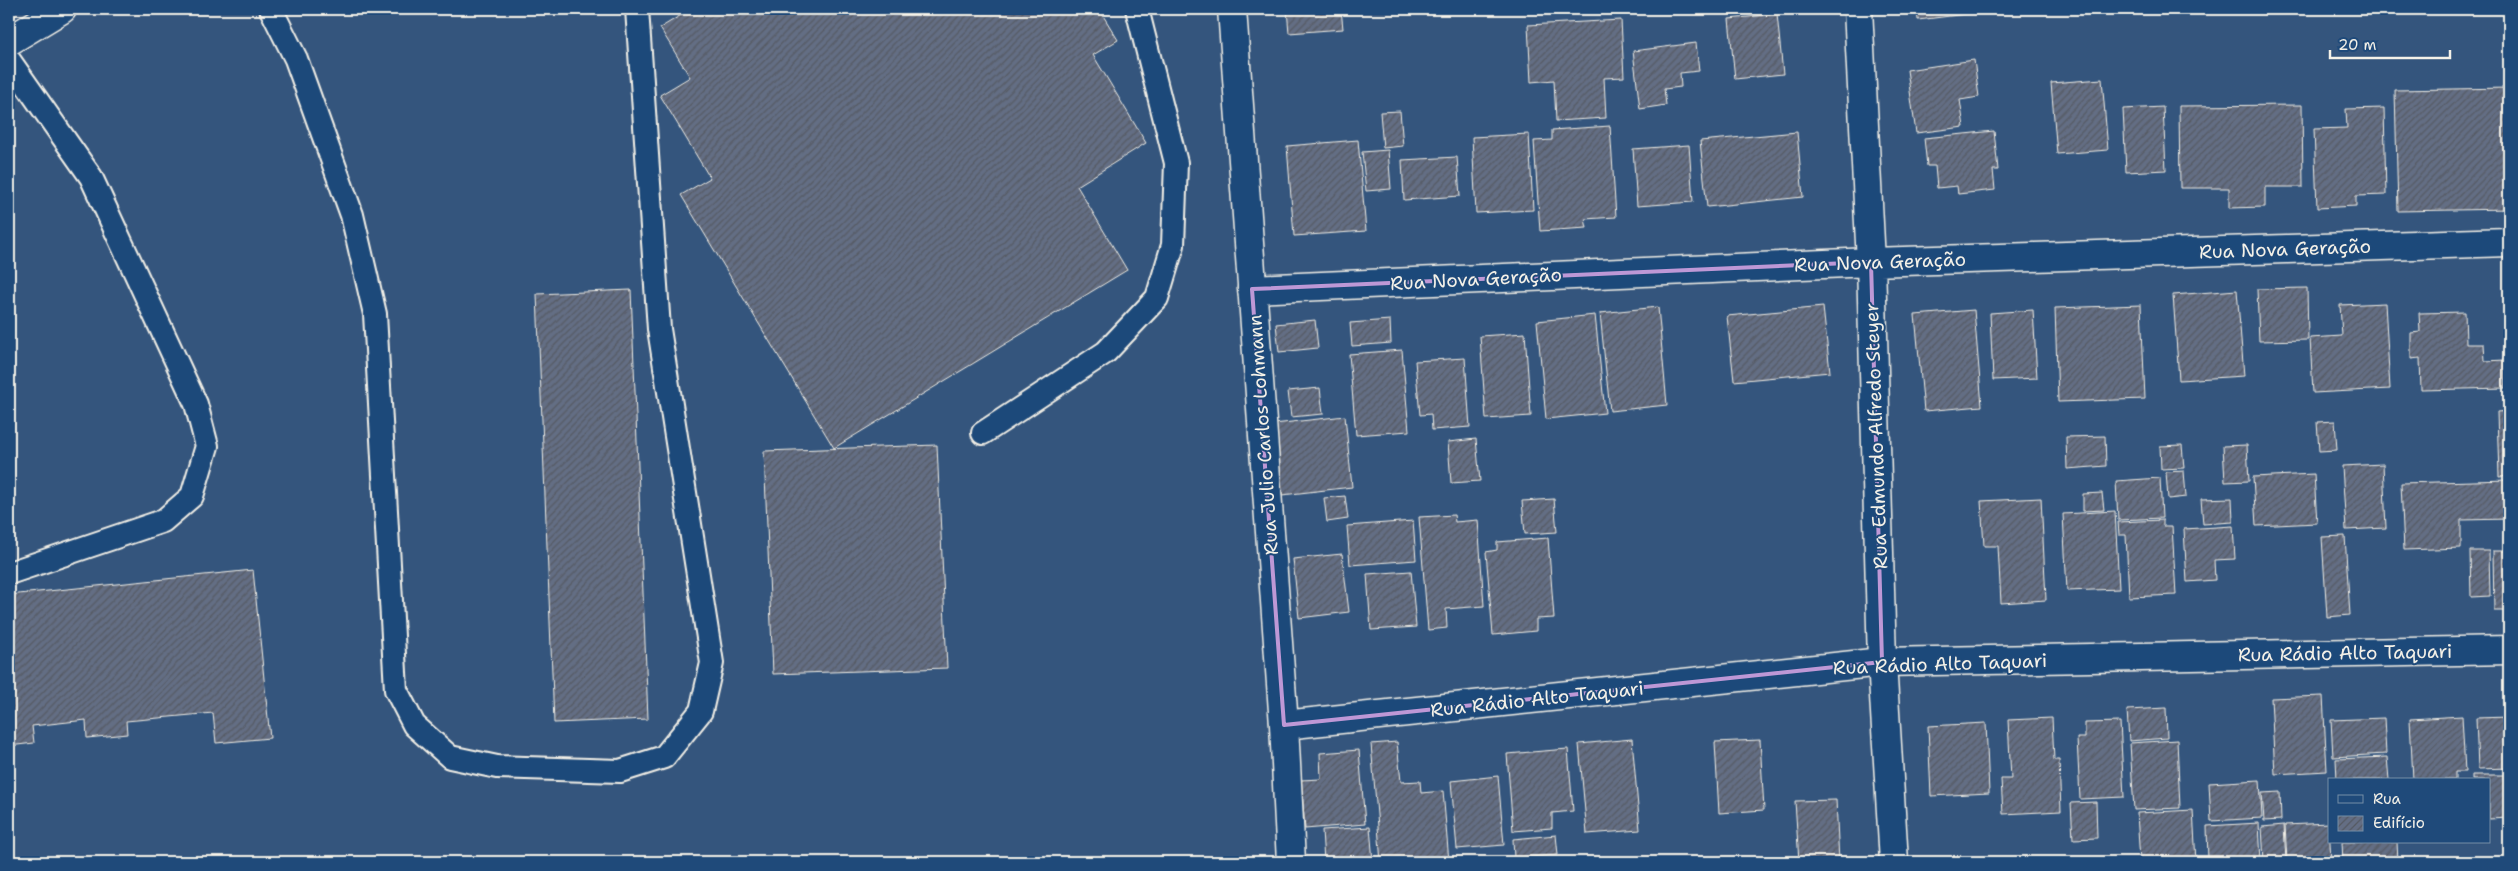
<svg xmlns="http://www.w3.org/2000/svg" width="2518" height="871" viewBox="0 0 2518 871" font-family="'Shantell Sans',sans-serif">
<style>
.building{fill:url(#building-hatch);stroke:#f4f1e8}
.lines{fill:none;stroke-linecap:round;stroke-linejoin:round}
.service-casing{stroke:#f4f1e8;stroke-width:26}
.minor-casing{stroke:#f4f1e8;stroke-width:31}
.tertiary-casing{stroke:#f4f1e8;stroke-width:31}
.trunk-casing{stroke:#f4f1e8;stroke-width:31}
.service{stroke:#1f4a7a;stroke-width:22}
.minor{stroke:#1f4a7a;stroke-width:28}
.tertiary{stroke:#1f4a7a;stroke-width:28}
.trunk{stroke:#1f4a7a;stroke-width:28}
.marked{fill:none;stroke:#be98d6;stroke-width:4;stroke-linejoin:round}
.labels{text-anchor:middle;dominant-baseline:central;stroke-width:4;stroke-linejoin:round;paint-order:stroke}
.street-label{font-size:19px;fill:#f4f1e8;stroke:#1f4a7a}
</style>
<defs>
<pattern id="building-hatch" width="6" height="6" patternUnits="userSpaceOnUse" patternTransform="scale(1.25)"><rect width="6" height="6" fill="#646e84"/><path d="M-1 1l2-2M0 6l6-6M5 7l2-2" fill="none" stroke="#555962"/></pattern>
</defs>
<rect width="100%" height="100%" fill="#34557d"/>
<filter id="ink" filterUnits="userSpaceOnUse"><feTurbulence type="fractalNoise" baseFrequency=".02" numOctaves="2"/><feDisplacementMap in="SourceGraphic" scale="10" xChannelSelector="R" yChannelSelector="G"/><feConvolveMatrix kernelMatrix="1 2 1 2 8 2 1 2 1" color-interpolation-filters="sRGB"/></filter>
<g filter="url(#ink)">
<!-- building -->
<path class="building" d="M691,9H1099L1118,40L1093,55L1146,143L1077,186L1127,270L834,448L681,195L710,178L660,95L690,77L660,28Z
M1287,9H1341L1343,29L1289,33Z
M1917,9H1982V12L1918,20Z
M1777,14L1783,74L1735,79L1729,19Z
M1621,20L1624,77L1604,78L1606,118L1556,121L1554,80L1531,82L1528,25Z
M1696,43L1699,71L1680,73L1681,87L1664,89L1666,105L1640,109L1633,51Z
M1974,60L1979,97L1960,100L1964,127L1916,133L1907,70Z
M2102,79L2108,150L2057,154L2051,83Z
M2509,88V209L2398,211L2395,90Z
M2302,105L2303,187H2265V207L2229,208V188H2180L2179,106Z
M2163,107L2166,170L2126,172L2123,109Z
M2384,108L2386,195L2356,196V206L2317,208L2314,129L2347,128L2346,109Z
M1400,111L1403,146L1383,148L1380,112Z
M1610,126L1616,217L1585,219L1587,228L1540,231L1534,141L1552,140V130Z
M1994,131L1998,170H1993L1995,190L1958,194L1957,186L1937,188L1935,166H1927L1924,138Z
M1797,132L1803,197L1707,207L1700,141Z
M1529,134L1533,210L1476,213L1472,137Z
M1358,140L1366,231L1294,236L1287,146Z
M1689,145L1693,202L1637,206L1633,149Z
M1388,150L1391,189L1366,191L1362,152Z
M1457,157L1460,196L1404,200L1402,160Z
M2307,288L2308,340L2259,341L2257,289Z
M631,290L648,719L554,723L537,294Z
M2237,290L2244,376L2179,380L2173,295Z
M2385,303L2390,389L2313,393L2310,338L2342,336L2340,305Z
M2141,305L2145,399L2058,402L2055,308Z
M1658,307L1667,405L1610,411L1600,313Z
M1823,307L1830,372L1734,381L1727,316Z
M1974,310L1982,406L1924,411L1915,315Z
M2033,310L2037,378L1993,380L1990,313Z
M2465,312L2466,344H2484L2485,361L2505,360V388L2421,390L2420,358L2411,359V333L2420,332L2419,313Z
M1595,315L1605,413L1546,419L1537,321Z
M1315,320L1318,348L1279,352L1276,324Z
M1390,320L1391,343L1352,346L1350,323Z
M1525,333L1531,416L1486,419L1480,336Z
M1402,350L1409,431L1356,435L1349,354Z
M1465,358L1470,427L1432,430L1431,414L1420,415L1415,361Z
M1320,388L1323,414L1291,417L1288,391Z
M2509,411V476L2499,477L2497,412Z
M1345,416L1352,487L1282,495L1274,424Z
M2335,421L2337,450L2319,451L2317,422Z
M2105,436L2106,466L2067,469L2066,437Z
M1476,439L1480,481L1451,483L1448,442Z
M937,445L947,668L773,674L764,451Z
M2182,445L2184,468L2161,469L2160,446Z
M2247,445L2249,481L2225,482L2223,446Z
M2383,464L2386,528L2346,530L2342,466Z
M2184,471L2186,497L2168,499L2166,472Z
M2314,474L2317,523L2256,526L2253,477Z
M2160,478L2162,518L2118,520L2116,481Z
M2509,480V519L2461,520V548L2404,550L2401,483Z
M2102,493L2104,510L2083,511V494Z
M1345,496L1348,519L1327,522L1324,498Z
M2041,498L2046,600L2001,603L1998,546H1984L1981,501Z
M2232,498L2233,522L2203,524L2201,499Z
M1554,499L1557,532L1525,534L1522,501Z
M2115,511L2119,589L2067,591L2063,514Z
M1454,515L1455,522L1478,520L1484,606L1446,609L1447,628L1428,630L1419,517Z
M2163,520V526H2172L2176,595L2129,597L2126,535H2119L2118,522Z
M1413,521L1416,560L1350,565L1347,526Z
M2233,526L2235,559L2214,560L2215,580L2187,582L2184,529Z
M2345,536L2350,615L2327,617L2322,537Z
M1548,538L1554,618L1536,619V631L1493,635L1486,552L1497,550V542Z
M2470,551H2489L2490,596L2471,597Z
M2493,551H2509V611H2494Z
M1342,554L1349,612L1299,618L1293,559Z
M253,570L270,738L216,743L213,713L126,721L127,734L87,738L86,720L32,726L34,743L9,746V595Z
M1411,571L1416,627L1371,630L1367,574Z
M2323,696L2327,771L2275,774L2271,698Z
M2166,708L2167,738L2129,741L2127,710Z
M2462,716L2465,772H2455V780H2413L2410,719Z
M2509,717V768L2478,769L2476,718Z
M2052,718L2054,760H2059L2061,811L2003,814L2001,779H2011L2008,720Z
M2384,718L2386,754L2333,757L2331,720Z
M2120,722L2124,797L2080,799L2077,738H2085V723Z
M1986,723L1989,793L1931,796L1928,726Z
M1632,739L1640,830L1587,834L1579,744Z
M1760,740L1764,810L1719,813L1715,742Z
M2177,740L2180,808L2134,810L2130,743Z
M1397,742L1401,782L1420,781L1421,793L1443,791L1449,862H1381L1371,744Z
M1568,749L1573,811L1552,813V828L1513,831L1507,754Z
M1359,750L1365,824L1305,829L1301,780L1321,779L1320,753Z
M2387,757L2389,780H2337L2336,759Z
M2472,775H2509V818L2489,819V780H2472Z
M1498,776L1504,845L1457,849L1451,781Z
M2260,780L2262,818L2211,821L2209,783Z
M2280,792L2281,820L2264,821L2262,793Z
M1836,800L1839,862H1799L1795,801Z
M2096,802L2097,838L2073,839L2071,803Z
M2193,810L2196,862H2140L2137,813Z
M2259,823L2261,862H2208L2207,826Z
M2329,823L2331,862H2287L2285,825Z
M2284,825L2286,862H2264L2262,827Z
M1370,827L1373,862H1324L1322,830Z
M1556,835L1558,855L1514,858L1513,839Z
M2342,842H2397L2398,862H2343Z"/>
<g class="lines">
<defs>
<path id="service" d="M271,9L296,59L352,215L375,314L396,690L414,725L450,757L497,767L620,771L664,757L701,711L712,663L659,329L637,9
M9,60L91,177L196,404L207,446L192,496L163,521L9,573
M983,433L1106,352L1157,298L1173,245L1176,163L1137,9"/>
<path id="minor" d="M1858,9L1871,262L1882,662L1894,862
M1252,289L1871,262L2509,242"/>
<path id="tertiary" d="M1232,9L1284,725L1291,862
M1284,725L1882,662L2509,650"/>
<path id="trunk" d="M9,41L62,9"/>
</defs>
<!-- service casing -->
<use href="#service" class="service-casing"/>
<!-- minor casing -->
<use href="#minor" class="minor-casing"/>
<!-- tertiary casing -->
<use href="#tertiary" class="tertiary-casing"/>
<!-- trunk casing -->
<use href="#trunk" class="trunk-casing"/>
<!-- service -->
<use href="#service" class="service"/>
<!-- minor -->
<use href="#minor" class="minor"/>
<!-- tertiary -->
<use href="#tertiary" class="tertiary"/>
<!-- trunk -->
<use href="#trunk" class="trunk"/>
</g>
</g>
<!-- marked area -->
<path class="marked" d="M1871,262L1882,662L1284,725L1252,289Z"/>
<g class="labels">
<!-- street labels -->
<g class="street-label">
<text transform="translate(2285 249) rotate(-2)">Rua Nova Geração</text>
<text transform="translate(1880 262) rotate(-2)">Rua Nova Geração</text>
<text transform="translate(1476 279) rotate(-3)">Rua Nova Geração</text>
<text transform="translate(1263 435) rotate(-94)">Rua Julio Carlos Lohmann</text>
<text transform="translate(1876 436) rotate(-92)">Rua Edmundo Alfredo Steyer</text>
<text transform="translate(2345 653) rotate(-1)">Rua Rádio Alto Taquari</text>
<text transform="translate(1940 664) rotate(-2)">Rua Rádio Alto Taquari</text>
<text transform="translate(1537 699) rotate(-6)">Rua Rádio Alto Taquari</text>
</g>
</g>
<!-- margin -->
<rect width="2518" height="871" fill="none" stroke="#1f4a7a" stroke-width="30"/>
<rect x="15" y="15" width="2488" height="841" fill="none" stroke="#f4f1e8" stroke-width="2" filter="url(#ink)"/>
<!-- legend -->
<rect x="2328" y="778" width="162" height="65" fill="#1f4a7a" stroke="#748da6"/>
<rect x="2338" y="795" width="25" height="8" fill="#1f4a7a" stroke="#748da6"/>
<text x="2373" y="804" font-size="15" fill="#f4f1e8">Rua</text>
<rect x="2338" y="816" width="25" height="15" fill="url(#building-hatch)" stroke="#748da6"/>
<text x="2373" y="828" font-size="15" fill="#f4f1e8">Edifício</text>
<!-- scale -->
<path d="M2330 50v8h120v-8" fill="none" stroke="#f4f1e8" stroke-width="2.5"/>
<text x="2338" y="50" font-size="15" fill="#f4f1e8" stroke="#1f4a7a" stroke-width="4" paint-order="stroke">20 m</text>
</svg>
